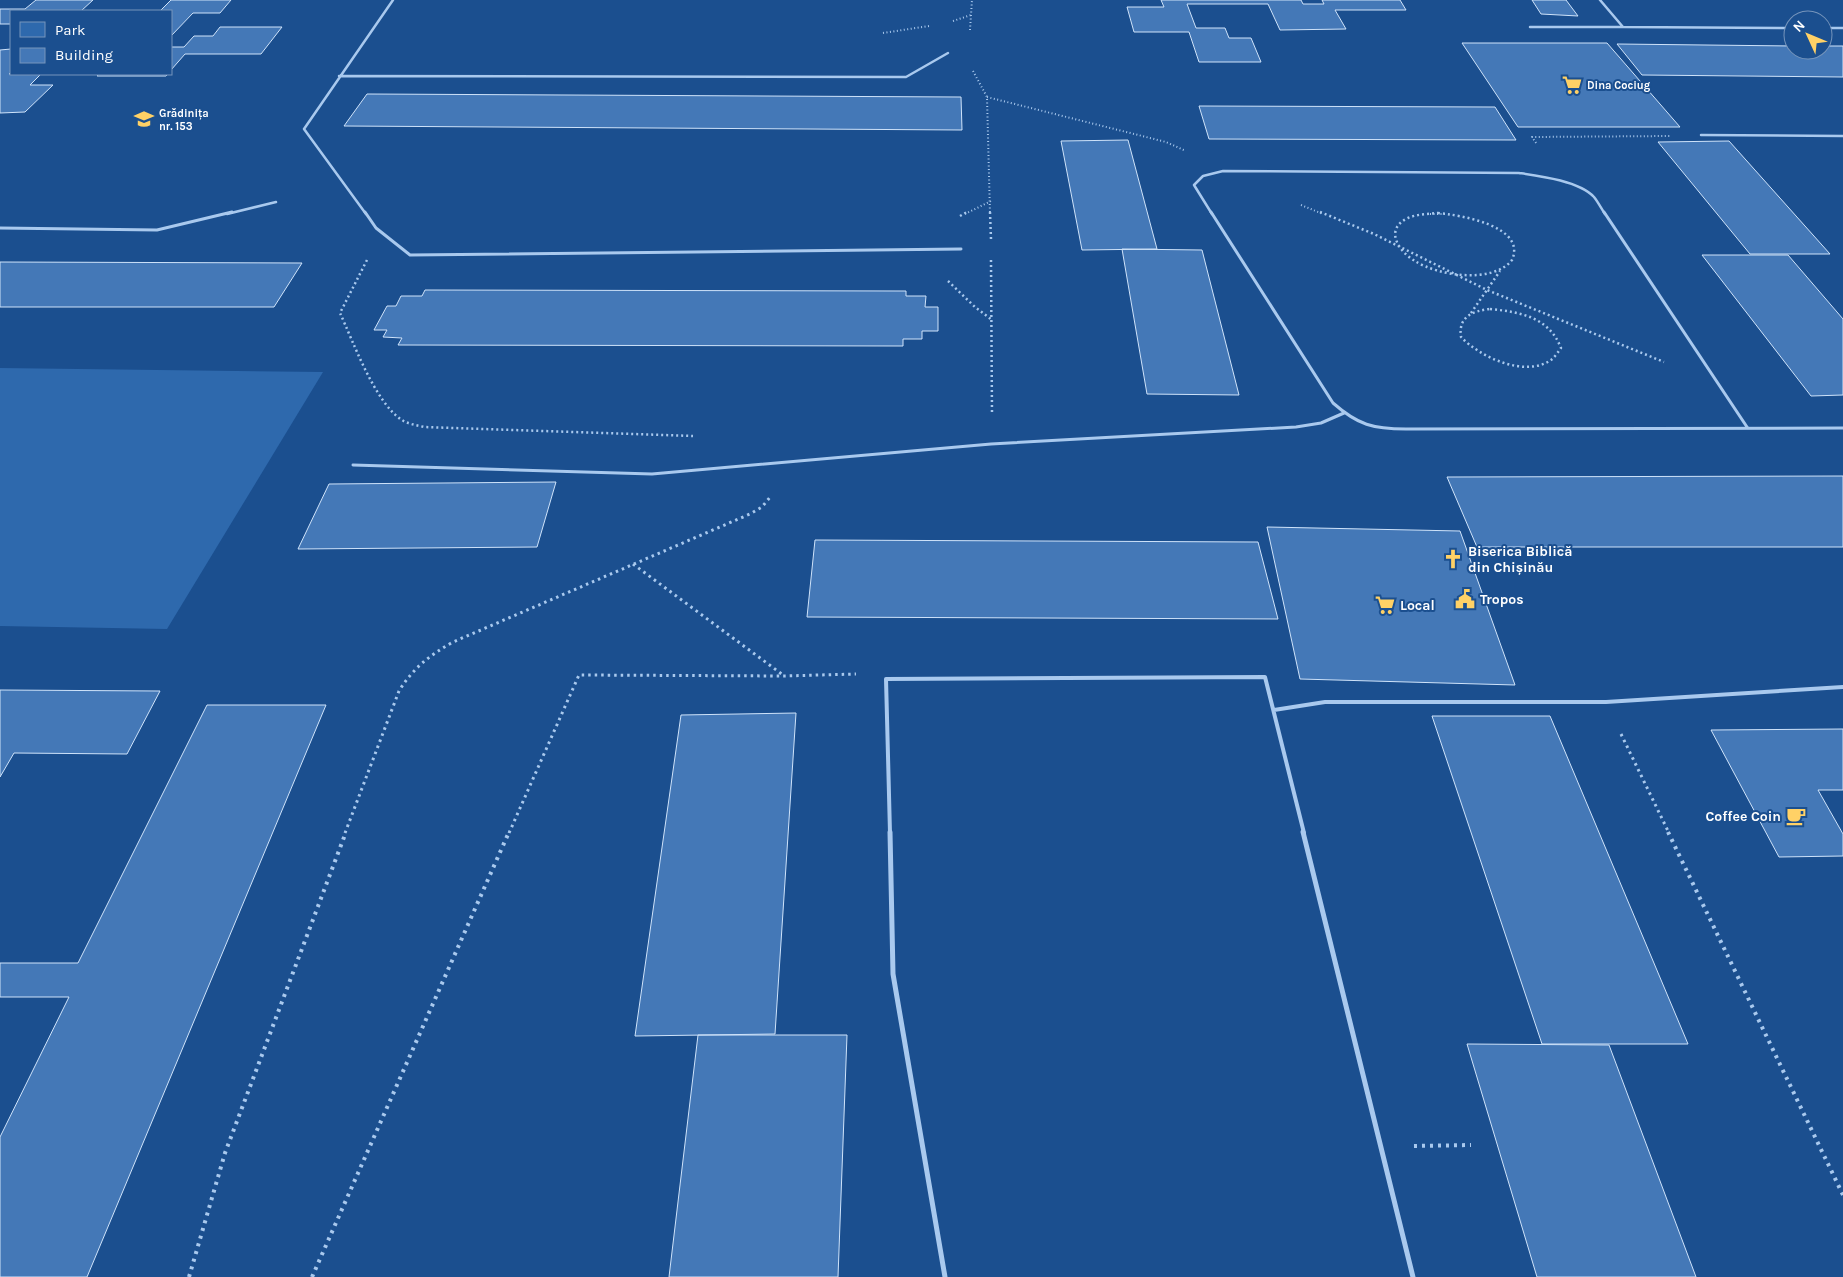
<svg xmlns="http://www.w3.org/2000/svg" width="1843" height="1277" viewBox="0 0 1843 1277" font-family="Karla,sans-serif">
<style>
.green{fill:#2e69ad}
.building{fill:#4478b7;stroke:#cfe3fa}
.lines{fill:none;stroke-linecap:round;stroke-linejoin:round}
.path-far3{stroke:#a9c9ee;stroke-width:2;stroke-dasharray:1 2.5;stroke-linecap:butt}
.path-far2{stroke:#a9c9ee;stroke-width:2.5;stroke-dasharray:2 3;stroke-linecap:butt}
.path-far1{stroke:#a9c9ee;stroke-width:3;stroke-dasharray:2.5 4;stroke-linecap:butt}
.path{stroke:#a9c9ee;stroke-width:4;stroke-dasharray:3 5;stroke-linecap:butt}
.service-far3{stroke:#a9c9ee;stroke-width:2.5}
.service-far2{stroke:#a9c9ee;stroke-width:3}
.service-far1{stroke:#a9c9ee;stroke-width:4}
.service{stroke:#a9c9ee;stroke-width:5}
.labels{text-anchor:middle;dominant-baseline:central;stroke-width:4;stroke-linejoin:round;paint-order:stroke}
.far-poi-label{font-size:11px;font-weight:bold;fill:#fff;stroke:#1b4f8f;text-anchor:start}
.poi-label{font-size:14px;font-weight:bold;fill:#fff;stroke:#1b4f8f;text-anchor:start}
</style>
<rect width="100%" height="100%" fill="#1b4f8f"/>
<!-- green -->
<path class="green" d="M0,368L323,372L167,629L0,626Z"/>
<!-- building -->
<path class="building" d="M36,0H93L81,11H11V24H0V9H25Z
M171,0H231L220,13H193L171,36V11H160Z
M1161,0H1301L1303,4H1324L1322,0H1400L1406,10H1335L1346,29L1280,30L1268,4H1187L1196,28H1225L1229,38H1251L1261,62H1199L1189,32H1134L1127,7H1164Z
M1532,0H1566L1578,16L1541,14Z
M220,27H282L261,54H185L171,70V47H184L194,36H213Z
M1462,43H1607L1680,127H1518Z
M1617,44L1793,46V50H1823V46H1843V77L1642,75Z
M11,49V72L9,74H41L30,85H53L25,112L0,113V50Z
M99,74H168L166,76H97Z
M367,94L961,97L962,130L344,126Z
M1199,106L1495,107L1516,140L1209,139Z
M1128,140L1157,249L1082,250L1061,141Z
M1729,141L1830,254H1750L1658,142Z
M1122,249L1202,250L1239,395L1147,394Z
M1702,255H1788L1843,319V395L1811,396Z
M0,262L302,263L274,307H0Z
M425,290L906,291V296H926L925,307H938V331H922V339H903V346L398,345L402,338L383,337L387,330H374L387,306H396L401,296H422Z
M1843,476V547H1477L1447,477Z
M556,482L537,547L298,549L329,484Z
M1267,527L1460,531L1515,685L1300,679Z
M815,540L1258,542L1278,619L807,617Z
M0,690L160,691L127,754L14,753L0,777Z
M207,705H326L87,1277H0V1137L69,997H0V963H78Z
M796,713L775,1034L635,1036L681,715Z
M1432,716H1550L1688,1044H1542Z
M1843,729V790H1818L1843,834V856L1779,857L1711,730Z
M698,1035H847L838,1277H669Z
M1467,1044L1609,1045L1696,1277H1537Z"/>
<g class="lines">
<!-- path-far3 -->
<path class="path-far3" d="M953,21L971,15
M970,30L972,0
M883,33L929,26
M973,71L987,97L990,214
M987,97L1166,142L1186,151
M1536,143L1532,137L1671,136
M1301,205L1323,214
M965,214L991,201
M1430,214H1446"/>
<!-- path-far2 -->
<path class="path-far2" d="M990,212L991,239
M1320,212L1374,234L1487,290L1664,362
M1438,213C1460,215 1527,226 1512,260C1493,284 1438,276 1415,261C1398,251 1384,229 1408,218C1417,214 1428,214 1438,213Z
M960,216L967,212
M367,260L340,313C353,341 375,403 402,420C408,424 416,425 424,427L693,436
M991,260L992,414
M948,281L975,307L992,320
M1490,309C1520,312 1549,317 1561,348C1558,352 1555,357 1551,360C1525,378 1480,357 1461,337C1458,317 1472,311 1490,309Z
M1471,313L1500,271"/>
<!-- path-far1 -->
<path class="path-far1" d="M633,564L783,675
M1621,734L1669,833
M345,833L399,691C413,668 430,655 453,642L750,514L762,507L771,496
M509,833L579,675L784,676L856,674"/>
<!-- path -->
<path class="path" d="M1668,832L1843,1195
M1414,1146L1471,1145
M189,1277L225,1153L346,832
M312,1277L509,832"/>
<!-- service-far3 -->
<path class="service-far3" d="M1600,0L1623,27L1793,28
M1530,27H1623
M1823,28H1843
M339,76L906,77L948,53
M1701,135L1843,136
M227,214L276,202
M366,214L304,129L393,0
M1212,214L1194,185L1203,176L1223,171L1519,173C1540,176 1579,181 1594,197C1598,202 1601,208 1605,214"/>
<!-- service-far2 -->
<path class="service-far2" d="M365,212L376,228L410,255L961,249
M1211,212L1333,403C1358,425 1373,429 1406,429L1843,428
M1604,212L1747,427
M0,228L157,230L232,212
M353,465L652,474L991,444L1296,427L1321,423L1344,413"/>
<!-- service-far1 -->
<path class="service-far1" d="M1274,710L1325,702H1606L1843,687
M890,833L886,679L1265,677L1304,833"/>
<!-- service -->
<path class="service" d="M890,832L893,974L945,1277
M1303,832L1413,1277"/>
</g>
<!-- icons -->
<defs>
<symbol id="supermarket-bare" viewBox="-9 -9 18 18"><path d="M-6-5.5h2.5l.6 2H6L4.5 2H-2.5L-4.4-4H-6ZM-1.5 3.2a1.3 1.3 0 1 0 .1 0ZM3 3.2a1.3 1.3 0 1 0 .1 0Z" fill="#ffd166" stroke="#1b4f8f" stroke-width="2.5" paint-order="stroke"/></symbol>
<symbol id="school-bare" viewBox="-9 -9 18 18"><path d="M0-5L7-2L0 1L-7-2ZM-4 1L0 2.5L4 1V4Q0 6-4 4Z" fill="#ffd166" stroke="#1b4f8f" stroke-width="2.5" paint-order="stroke"/></symbol>
<symbol id="church-bare" viewBox="-9 -9 18 18"><path d="M-1.2-6h2.4v3.5h3.3v2.4h-3.3V6h-2.4V-.1h-3.3v-2.4h3.3Z" fill="#ffd166" stroke="#1b4f8f" stroke-width="2.5" paint-order="stroke"/></symbol>
<symbol id="civic-bare" viewBox="-9 -9 18 18"><path d="M-.6-6.5H3V-4.5H.6V-3L4-1V1h2V6H-6V1h2V-1L-.6-3ZM-1.2 2.5V6h2.4V2.5Z" fill="#ffd166" stroke="#1b4f8f" stroke-width="2.5" paint-order="stroke"/></symbol>
<symbol id="cafe-bare" viewBox="-9 -9 18 18"><path d="M-5.5-4.5H6V0H3Q3 3.5 0 3.5H-2.5Q-5.5 3.5-5.5 0ZM3-3.2v2h1.7v-2ZM-6 4.5H4V6H-6Z" fill="#ffd166" stroke="#1b4f8f" stroke-width="2.5" paint-order="stroke"/></symbol>
</defs>
<g fill-rule="evenodd">
<use href="#supermarket-bare" x="1558" y="71" width="28" height="28"/>
<use href="#school-bare" x="130" y="105" width="28" height="28"/>
<use href="#church-bare" x="1439" y="545" width="28" height="28"/>
<use href="#civic-bare" x="1451" y="585" width="28" height="28"/>
<use href="#supermarket-bare" x="1371" y="591" width="28" height="28"/>
<use href="#cafe-bare" x="1782" y="802" width="28" height="28"/>
</g>
<g class="labels">
<!-- far-poi labels -->
<g class="far-poi-label">
<text x="1587" y="85">Dina Cociug</text>
<text x="159" y="113">Grădinița<tspan x="159" dy="13">nr. 153</tspan></text>
</g>
<!-- poi labels -->
<g class="poi-label">
<text x="1468" y="551">Biserica Biblică<tspan x="1468" dy="16">din Chișinău</tspan></text>
<text x="1480" y="599">Tropos</text>
<text x="1400" y="605">Local</text>
<text x="1781" y="816" text-anchor="end">Coffee Coin</text>
</g>
</g>
<!-- legend -->
<rect x="10" y="10" width="162" height="65" fill="#1b4f8f" stroke="#7695bc"/>
<rect x="20" y="22" width="25" height="15" fill="#2e69ad" stroke="#7695bc"/>
<text x="55" y="35" font-size="15" fill="#ffffff">Park</text>
<rect x="20" y="48" width="25" height="15" fill="#4478b7" stroke="#7695bc"/>
<text x="55" y="60" font-size="15" fill="#ffffff">Building</text>
<!-- north arrow -->
<g transform="translate(1808 35) rotate(314)"><circle r="24" fill="#1b4f8f" stroke="#7695bc"/>
<path d="M0-4L9 19L0 12L-9 19Z" fill="#ffd166"/>
<text y="-8" font-size="14" font-weight="bold" text-anchor="middle" fill="#ffffff">N</text>
</g>
</svg>
